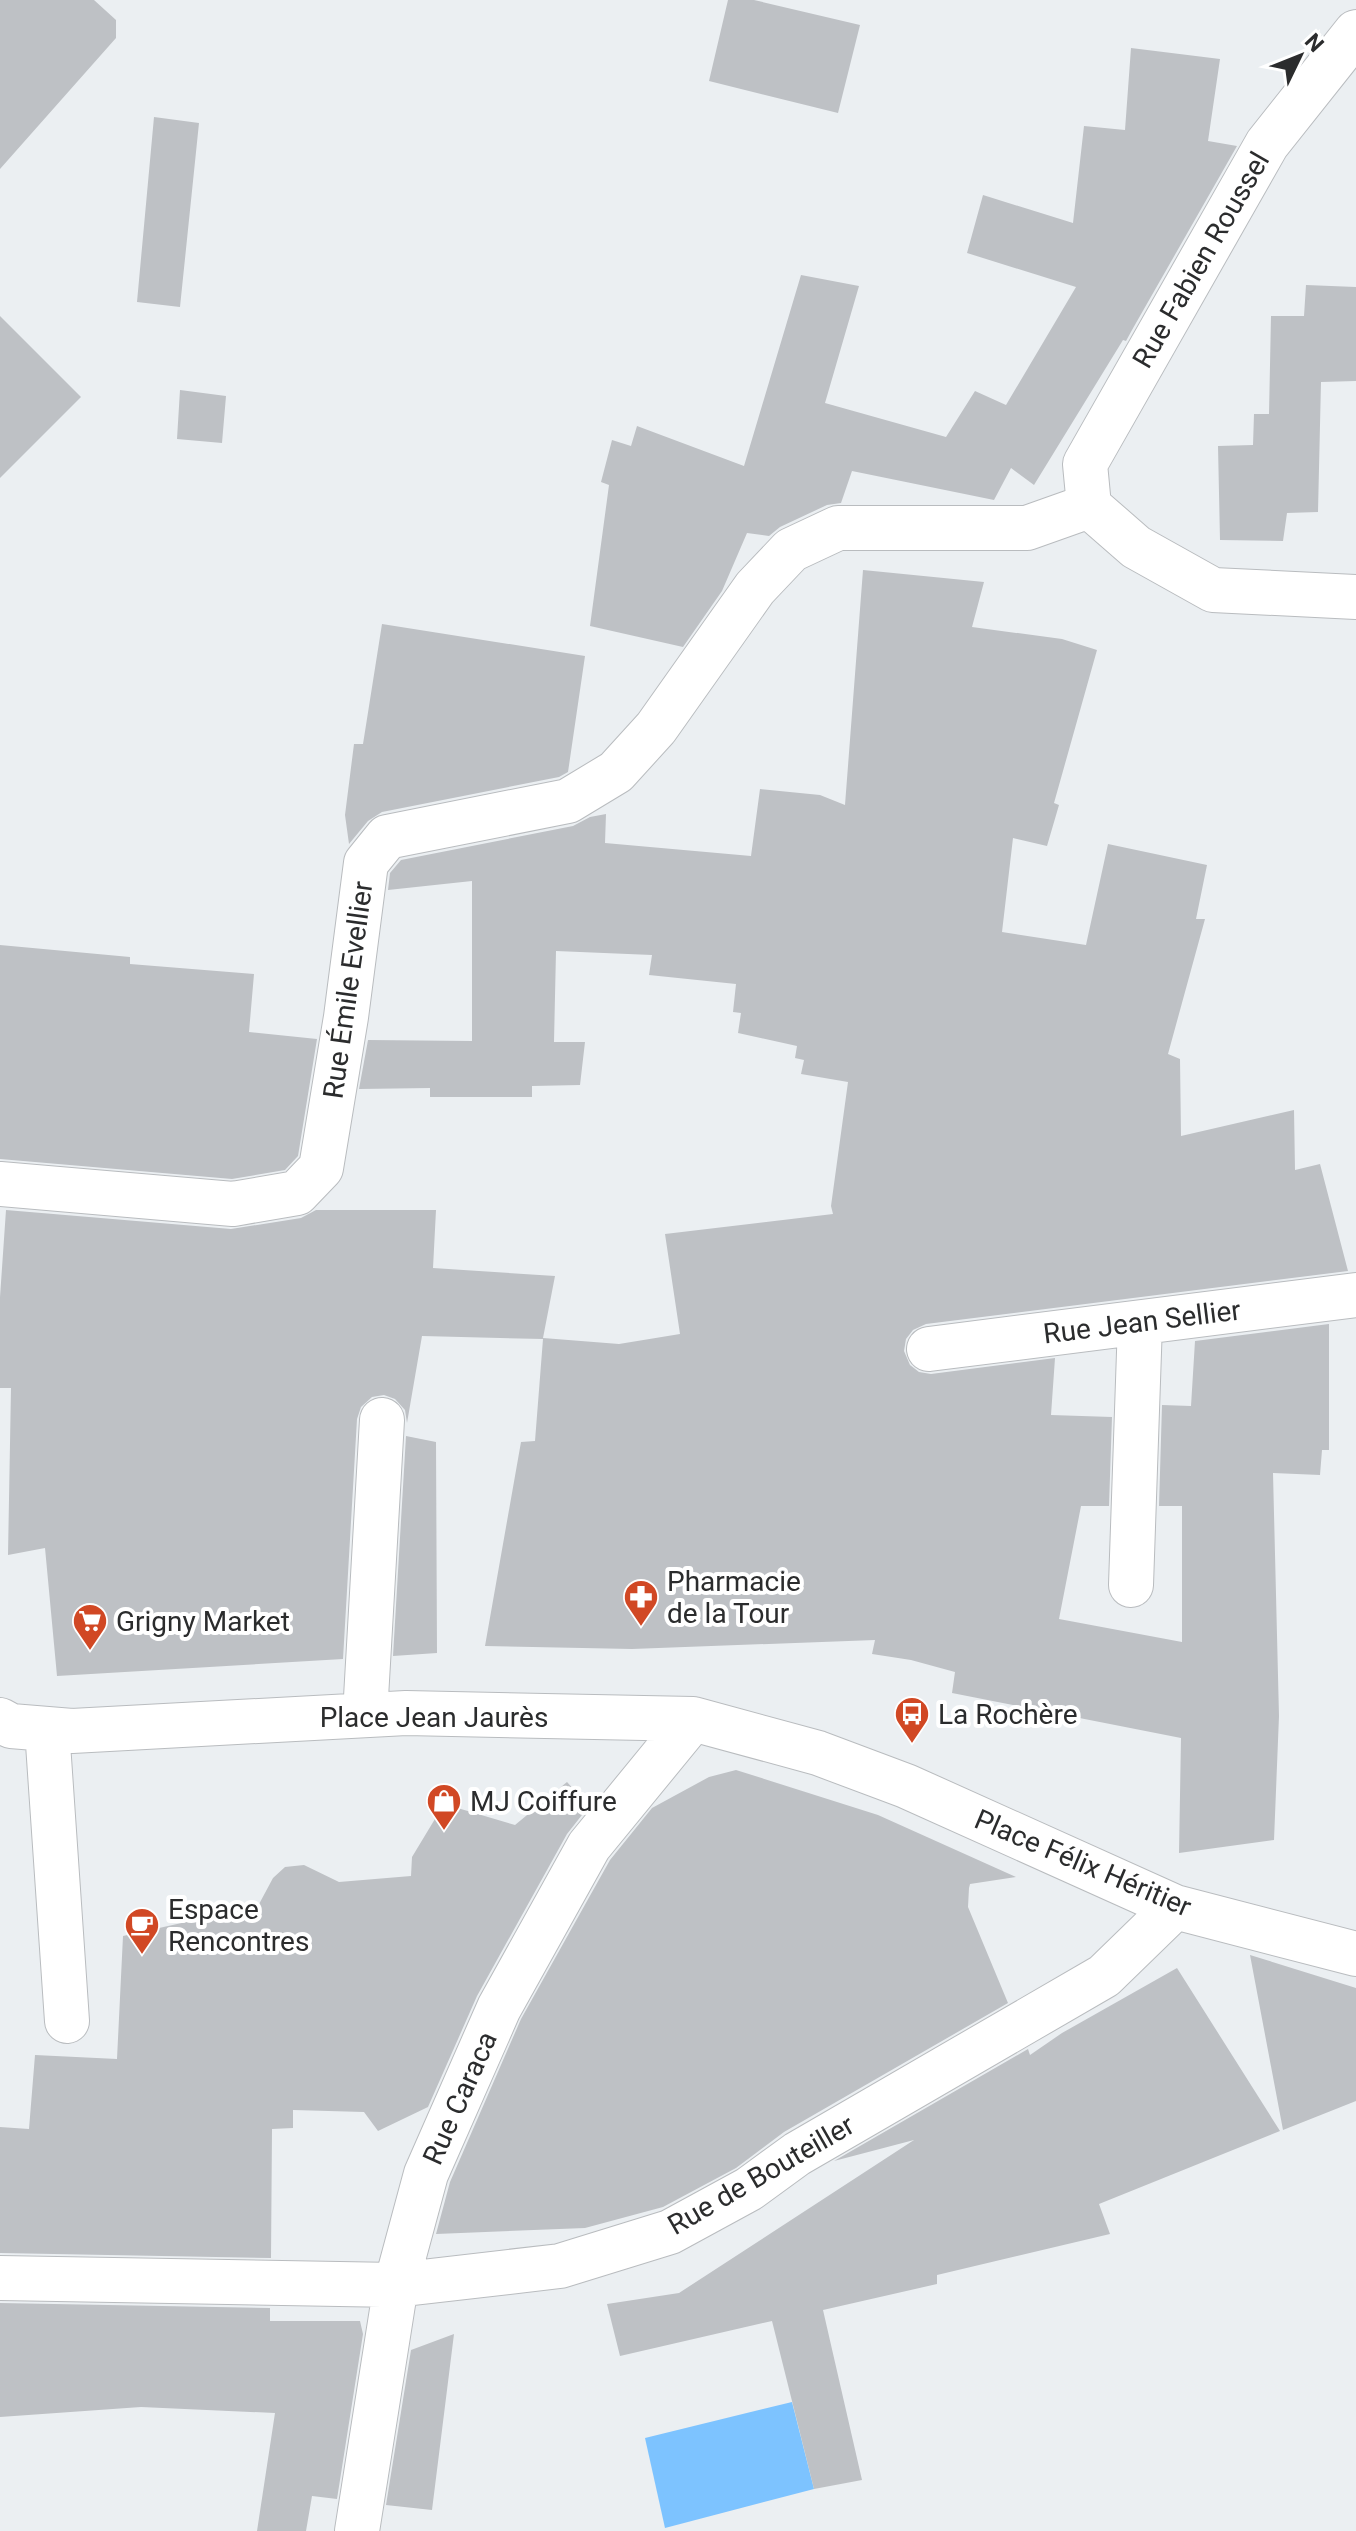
<svg xmlns="http://www.w3.org/2000/svg" width="1356" height="2531" viewBox="0 0 1356 2531" font-family="Roboto,sans-serif">
<style>
.water{fill:#7dc3ff}
.building{fill:#bec1c5}
.lines{fill:none;stroke-linecap:round;stroke-linejoin:round}
.minor-casing{stroke:#b9bcbf;stroke-width:46}
.minor{stroke:#fff;stroke-width:44}
.labels{text-anchor:middle;dominant-baseline:central;stroke-width:8;stroke-linejoin:round;paint-order:stroke}
.street-label{font-size:28px;fill:#2b2c2d;stroke:#fff}
.poi-label{font-size:28px;fill:#2b2c2d;stroke:#fff;text-anchor:start}
</style>
<rect width="100%" height="100%" fill="#ebeff2"/>
<!-- water -->
<path class="water" d="M792,2402L814,2489L665,2528L645,2438Z"/>
<!-- building -->
<path class="building" d="M0,0H94L116,20V38L0,169Z
M728,0H754L860,25L838,113L709,81Z
M1131,48L1220,59L1208,141L1237,146L1132,330L1126,341L1123,340L1034,485L1011,468L994,500L852,471L841,503L827,505L780,527L769,536L747,533L722,591L683,647L590,626L609,485L601,482L612,440L631,446L637,426L744,466L801,275L859,286L825,403L946,437L975,391L1006,405L1076,287L967,253L983,195L1073,223L1084,126L1125,130Z
M154,117L199,123L180,307L137,302Z
M1306,285L1356,287V381L1321,382L1318,512L1287,513L1283,541L1220,540L1218,446L1253,445L1254,414H1269L1271,316H1304Z
M0,316L81,397L0,478Z
M180,390L226,396L222,443L177,439Z
M863,570L984,582L972,627L1062,639L1097,650L1054,803L1059,805L1047,846L1013,838L1002,932L1086,945L1108,844L1207,865L1196,919H1205L1168,1054L1180,1059L1181,1136L1294,1110L1295,1170L1320,1164L1348,1271L926,1324L913,1330L906,1339L904,1351L910,1365L919,1372L931,1374L1055,1358L1051,1415L1112,1417L1109,1506H1081L1059,1619L1182,1642V1506H1159L1162,1405L1191,1406L1195,1341L1329,1324V1450H1322L1320,1475L1273,1473L1279,1716L1274,1840L1179,1853L1181,1738L952,1693L955,1672L911,1660L872,1654L875,1640L632,1649L485,1646L521,1442L535,1441L543,1339L422,1336L407,1423L405,1410L395,1399L384,1395L372,1397L361,1407L357,1419L343,1659L57,1676L45,1548L8,1555L11,1388H0V1297L6,1210L231,1229L301,1218L316,1210H436L433,1268L555,1276L543,1338L619,1344L680,1334L665,1234L833,1214L831,1206L848,1082L801,1074L804,1060L795,1058L797,1046L738,1033L741,1013L733,1012L736,984L649,975L652,955L556,951L554,1042H585L580,1085L532,1086V1097H430V1088L359,1089L368,1040L472,1041V881L388,890L390,873L401,860L573,826L590,817L606,814L605,843L751,856L760,789L820,795L845,805Z
M382,624L585,656L568,772L559,777L382,812L368,821L349,844L345,815L354,744H363Z
M0,945L130,957V964L254,974L249,1032L317,1039L298,1156L285,1170L232,1179L0,1159Z
M406,1436L436,1442L437,1653L393,1656Z
M736,1770L878,1815L1016,1877L970,1884L969,1888L968,1907L1008,2003L784,2132L736,2168L663,2207L585,2228L436,2234L450,2182L521,2019L610,1860L652,1808L709,1777Z
M567,1782L589,1806L567,1834L477,1996L428,2107L378,2131L364,2112L293,2110V2128L272,2129L271,2258L0,2253V2127L29,2129L35,2055L117,2059L123,1936L258,1906L273,1878L285,1867L304,1865L339,1882L411,1876L412,1857L444,1804L515,1825Z
M1250,1955L1356,1988V2101L1283,2130Z
M1177,1968L1280,2131L1099,2204L1110,2234L937,2275V2284L823,2310L862,2480L814,2489L772,2321L620,2356L607,2304L679,2293L914,2140L834,2161L1028,2049L1030,2055L1062,2033Z
M0,2303L270,2308V2321H360L363,2334L337,2499L312,2496L306,2531H257L275,2413L141,2407L0,2417Z
M454,2334L432,2510L386,2505L411,2350Z"/>
<g class="lines">
<defs>
<path id="minor" d="M1089,506L1085,464L1267,144L1356,32
M1089,506L1136,547L1213,590L1356,597
M0,1184L233,1204L297,1193L321,1168L346,1017L366,863L387,837L568,801L616,772L656,728L755,588L791,550L838,528H1027L1089,506
M929,1349L1356,1295
M1131,1585L1140,1323
M365,1715L382,1420
M0,1720L11,1726L72,1731L406,1713L693,1719L818,1753L906,1786L1175,1907L1356,1954
M47,1729L67,2021
M0,2278L396,2285L560,2266L670,2232L749,2189L797,2154L1104,1976L1175,1907
M357,2531L396,2285L426,2174L499,2008L589,1846L693,1719"/>
</defs>
<!-- minor casing -->
<use href="#minor" class="minor-casing"/>
<!-- minor -->
<use href="#minor" class="minor"/>
</g>
<!-- icons -->
<defs>
<symbol id="pharmacy-pin" viewBox="-11 -11 22 30"><path d="M0 17L-7.5 6A9.5 9.5 0 1 1 7.5 6Z" fill="#d14824" stroke="#fff"/><path d="M-2-6h4v4h4v4h-4v4h-4v-4h-4v-4h4Z" fill="#fff"/></symbol>
<symbol id="supermarket-pin" viewBox="-11 -11 22 30"><path d="M0 17L-7.5 6A9.5 9.5 0 1 1 7.5 6Z" fill="#d14824" stroke="#fff"/><path d="M-6-5.5h2.5l.6 2H6L4.5 2H-2.5L-4.4-4H-6ZM-1.5 3.2a1.3 1.3 0 1 0 .1 0ZM3 3.2a1.3 1.3 0 1 0 .1 0Z" fill="#fff"/></symbol>
<symbol id="bus-pin" viewBox="-11 -11 22 30"><path d="M0 17L-7.5 6A9.5 9.5 0 1 1 7.5 6Z" fill="#d14824" stroke="#fff"/><path d="M-5-6H5V4H4V6H2V4H-2V6H-4V4H-5ZM-3.5-4V0h7V-4ZM-3.5 1.2v1.5H-2V1.2ZM2 1.2v1.5H3.5V1.2Z" fill="#fff"/></symbol>
<symbol id="shop-pin" viewBox="-11 -11 22 30"><path d="M0 17L-7.5 6A9.5 9.5 0 1 1 7.5 6Z" fill="#d14824" stroke="#fff"/><path d="M-5-2.5h2.3a2.7 3.5 0 0 1 5.4 0H5L5.5 6h-11ZM-1.5-2.5h3a1.5 2.3 0 0 0-3 0Z" fill="#fff"/></symbol>
<symbol id="cafe-pin" viewBox="-11 -11 22 30"><path d="M0 17L-7.5 6A9.5 9.5 0 1 1 7.5 6Z" fill="#d14824" stroke="#fff"/><path d="M-5.5-4.5H6V0H3Q3 3.5 0 3.5H-2.5Q-5.5 3.5-5.5 0ZM3-3.2v2h1.7v-2ZM-6 4.5H4V6H-6Z" fill="#fff"/></symbol>
</defs>
<g fill-rule="evenodd">
<use href="#pharmacy-pin" x="621" y="1577" width="40" height="54"/>
<use href="#supermarket-pin" x="70" y="1601" width="40" height="54"/>
<use href="#bus-pin" x="892" y="1694" width="40" height="54"/>
<use href="#shop-pin" x="424" y="1781" width="40" height="54"/>
<use href="#cafe-pin" x="122" y="1905" width="40" height="54"/>
</g>
<g class="labels">
<!-- street labels -->
<g class="street-label">
<text transform="translate(1201 260) rotate(-60)">Rue Fabien Roussel</text>
<text transform="translate(348 990) rotate(-82)">Rue Émile Evellier</text>
<text transform="translate(1142 1322) rotate(-7)">Rue Jean Sellier</text>
<text x="434" y="1717">Place Jean Jaurès</text>
<text transform="translate(1083 1863) rotate(23)">Place Félix Héritier</text>
<text transform="translate(460 2098) rotate(-66)">Rue Caraca</text>
<text transform="translate(761 2175) rotate(-30)">Rue de Bouteiller</text>
</g>
<!-- poi labels -->
<g class="poi-label">
<text x="667" y="1581">Pharmacie<tspan x="667" dy="32">de la Tour</tspan></text>
<text x="116" y="1621">Grigny Market</text>
<text x="938" y="1714">La Rochère</text>
<text x="470" y="1801">MJ Coiffure</text>
<text x="168" y="1909">Espace<tspan x="168" dy="32">Rencontres</tspan></text>
</g>
</g>
<!-- north arrow -->
<g transform="translate(1300 56) rotate(47)" stroke="#ffffff" stroke-width="6" paint-order="stroke">
<path d="M0-6L14 30L0 20L-14 30Z" fill="#2b2c2d"/>
<text y="-12" font-size="22" font-weight="bold" text-anchor="middle" fill="#2b2c2d">N</text>
</g>
</svg>
